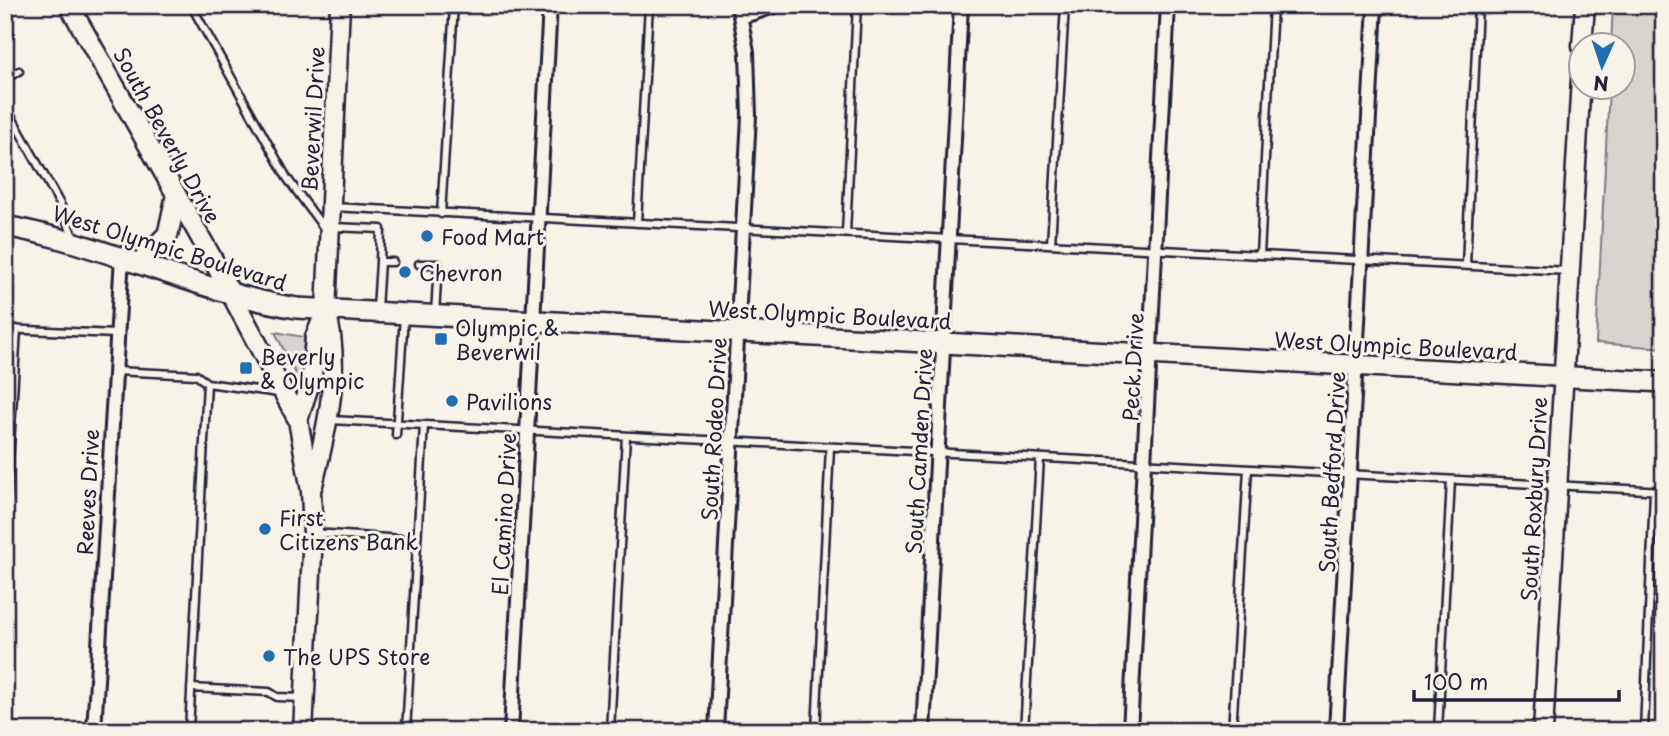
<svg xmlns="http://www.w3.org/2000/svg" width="1669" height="736" viewBox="0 0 1669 736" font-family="'Playpen Sans',sans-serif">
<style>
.green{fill:#d8d5cf;stroke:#7d7c85;stroke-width:2}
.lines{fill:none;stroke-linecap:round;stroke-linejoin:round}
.lane-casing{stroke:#22223b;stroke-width:11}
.street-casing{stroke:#22223b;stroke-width:18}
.secondary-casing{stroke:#22223b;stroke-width:23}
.primary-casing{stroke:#22223b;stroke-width:24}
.lane{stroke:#f7f3e8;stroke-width:6}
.street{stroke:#f7f3e8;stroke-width:12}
.secondary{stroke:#f7f3e8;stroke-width:18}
.primary{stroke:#f7f3e8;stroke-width:19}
.poi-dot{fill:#1f6fb2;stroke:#f7f3e8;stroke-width:2.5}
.labels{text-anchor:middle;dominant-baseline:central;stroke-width:6;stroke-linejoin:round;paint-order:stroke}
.street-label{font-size:21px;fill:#22223b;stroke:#f7f3e8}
.poi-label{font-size:21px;fill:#22223b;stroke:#f7f3e8;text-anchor:start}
</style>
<rect width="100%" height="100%" fill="#f7f3e8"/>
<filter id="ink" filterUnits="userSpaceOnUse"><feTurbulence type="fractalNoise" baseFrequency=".0143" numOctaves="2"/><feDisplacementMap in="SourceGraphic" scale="14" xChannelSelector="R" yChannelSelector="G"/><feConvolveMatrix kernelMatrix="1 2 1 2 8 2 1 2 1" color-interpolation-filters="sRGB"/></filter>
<g filter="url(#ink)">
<!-- green -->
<path class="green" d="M1613,5H1664V348L1596,343L1609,88H1624V46L1611,45Z
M275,332L304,337L302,380L299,381Z"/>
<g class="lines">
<defs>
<path id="lane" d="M191,5L287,178L326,231
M5,79L19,71
M5,105L61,206L74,239
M332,207L1569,271
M441,214L454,5
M637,223L649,5
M332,227L381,229L380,262
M846,233L857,5
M1051,244L1065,5
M1260,255L1273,5
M419,264H438L435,314
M1466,265L1478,5
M377,309L380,262H393
M5,329L115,334
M115,371L196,375L207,383L279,393
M331,420L1664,491
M396,435L404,316
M5,530L17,329
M314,533L417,540
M191,688L269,692L277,697L303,698
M189,731L207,383
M406,731L424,425
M610,731L626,436
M816,731L830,447
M1024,731L1040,458
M1232,731L1248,469
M1438,731L1451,480
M1644,731L1654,491"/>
<path id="street" d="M741,17L777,5
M94,731L122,256
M511,731L550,5
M716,731L749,116L747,52L738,5
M923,731L961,5
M1130,731L1168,5
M1336,731L1375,5"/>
<path id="secondary" d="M69,5L212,258L298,420L311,491L313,533L303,731
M1582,46L1585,5
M298,420L312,376L315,337L326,311
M313,485C327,428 342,368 326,311L340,5
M1543,731L1582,61"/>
<path id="primary" d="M5,226C106,244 196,292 297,308L1664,382
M140,263L168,234L176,197"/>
</defs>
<!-- lane casing -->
<use href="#lane" class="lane-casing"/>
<!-- street casing -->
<use href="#street" class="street-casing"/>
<!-- secondary casing -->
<use href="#secondary" class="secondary-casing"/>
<!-- primary casing -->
<use href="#primary" class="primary-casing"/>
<!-- lane -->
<use href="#lane" class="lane"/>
<!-- street -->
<use href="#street" class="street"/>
<!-- secondary -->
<use href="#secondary" class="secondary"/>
<!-- primary -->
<use href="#primary" class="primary"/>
</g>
</g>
<!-- markers -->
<g class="poi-dot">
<circle cx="427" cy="236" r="7"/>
<circle cx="405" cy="272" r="7"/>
<rect x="434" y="332" width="14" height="14" rx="3.5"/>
<rect x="239" y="361" width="14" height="14" rx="3.5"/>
<circle cx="452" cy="401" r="7"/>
<circle cx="265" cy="529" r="7"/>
<circle cx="269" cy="656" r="7"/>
</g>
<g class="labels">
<!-- street labels -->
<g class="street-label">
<text transform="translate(312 119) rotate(-87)">Beverwil Drive</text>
<text transform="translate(168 135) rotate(61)">South Beverly Drive</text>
<text transform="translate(170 247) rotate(17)">West Olympic Boulevard</text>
<text transform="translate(830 314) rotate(3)">West Olympic Boulevard</text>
<text transform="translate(1396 345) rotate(3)">West Olympic Boulevard</text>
<text transform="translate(1132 367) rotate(-87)">Peck Drive</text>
<text transform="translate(713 429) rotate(-87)">South Rodeo Drive</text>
<text transform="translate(918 451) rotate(-87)">South Camden Drive</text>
<text transform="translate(1331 472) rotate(-87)">South Bedford Drive</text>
<text transform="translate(87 492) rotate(-87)">Reeves Drive</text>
<text transform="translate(1533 499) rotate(-87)">South Roxbury Drive</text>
<text transform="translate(503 514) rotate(-87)">El Camino Drive</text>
</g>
<!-- poi labels -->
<g class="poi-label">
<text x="441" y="236">Food Mart</text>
<text x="419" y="272">Chevron</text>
<text x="455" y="327">Olympic &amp;<tspan x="455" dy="24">Beverwil</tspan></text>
<text x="260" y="356">Beverly<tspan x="260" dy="24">&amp; Olympic</tspan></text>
<text x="466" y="401">Pavilions</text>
<text x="279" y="517">First<tspan x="279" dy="24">Citizens Bank</tspan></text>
<text x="283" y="656">The UPS Store</text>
</g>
</g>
<!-- margin -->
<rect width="1669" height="736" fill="none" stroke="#f7f3e8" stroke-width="28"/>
<rect x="14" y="14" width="1641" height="708" fill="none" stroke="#22223b" stroke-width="2.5" filter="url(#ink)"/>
<!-- north arrow -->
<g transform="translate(1602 66) rotate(183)"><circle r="33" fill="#f7f3e8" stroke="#a29fa3" stroke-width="2"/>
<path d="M0-5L12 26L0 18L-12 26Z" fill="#1f6fb2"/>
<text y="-10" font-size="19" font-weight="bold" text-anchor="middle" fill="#22223b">N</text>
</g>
<!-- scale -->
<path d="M1414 690v10h205v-10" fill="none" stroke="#22223b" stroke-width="3.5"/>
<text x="1424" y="690" font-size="21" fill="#22223b" stroke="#f7f3e8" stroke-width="5" paint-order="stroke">100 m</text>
</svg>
